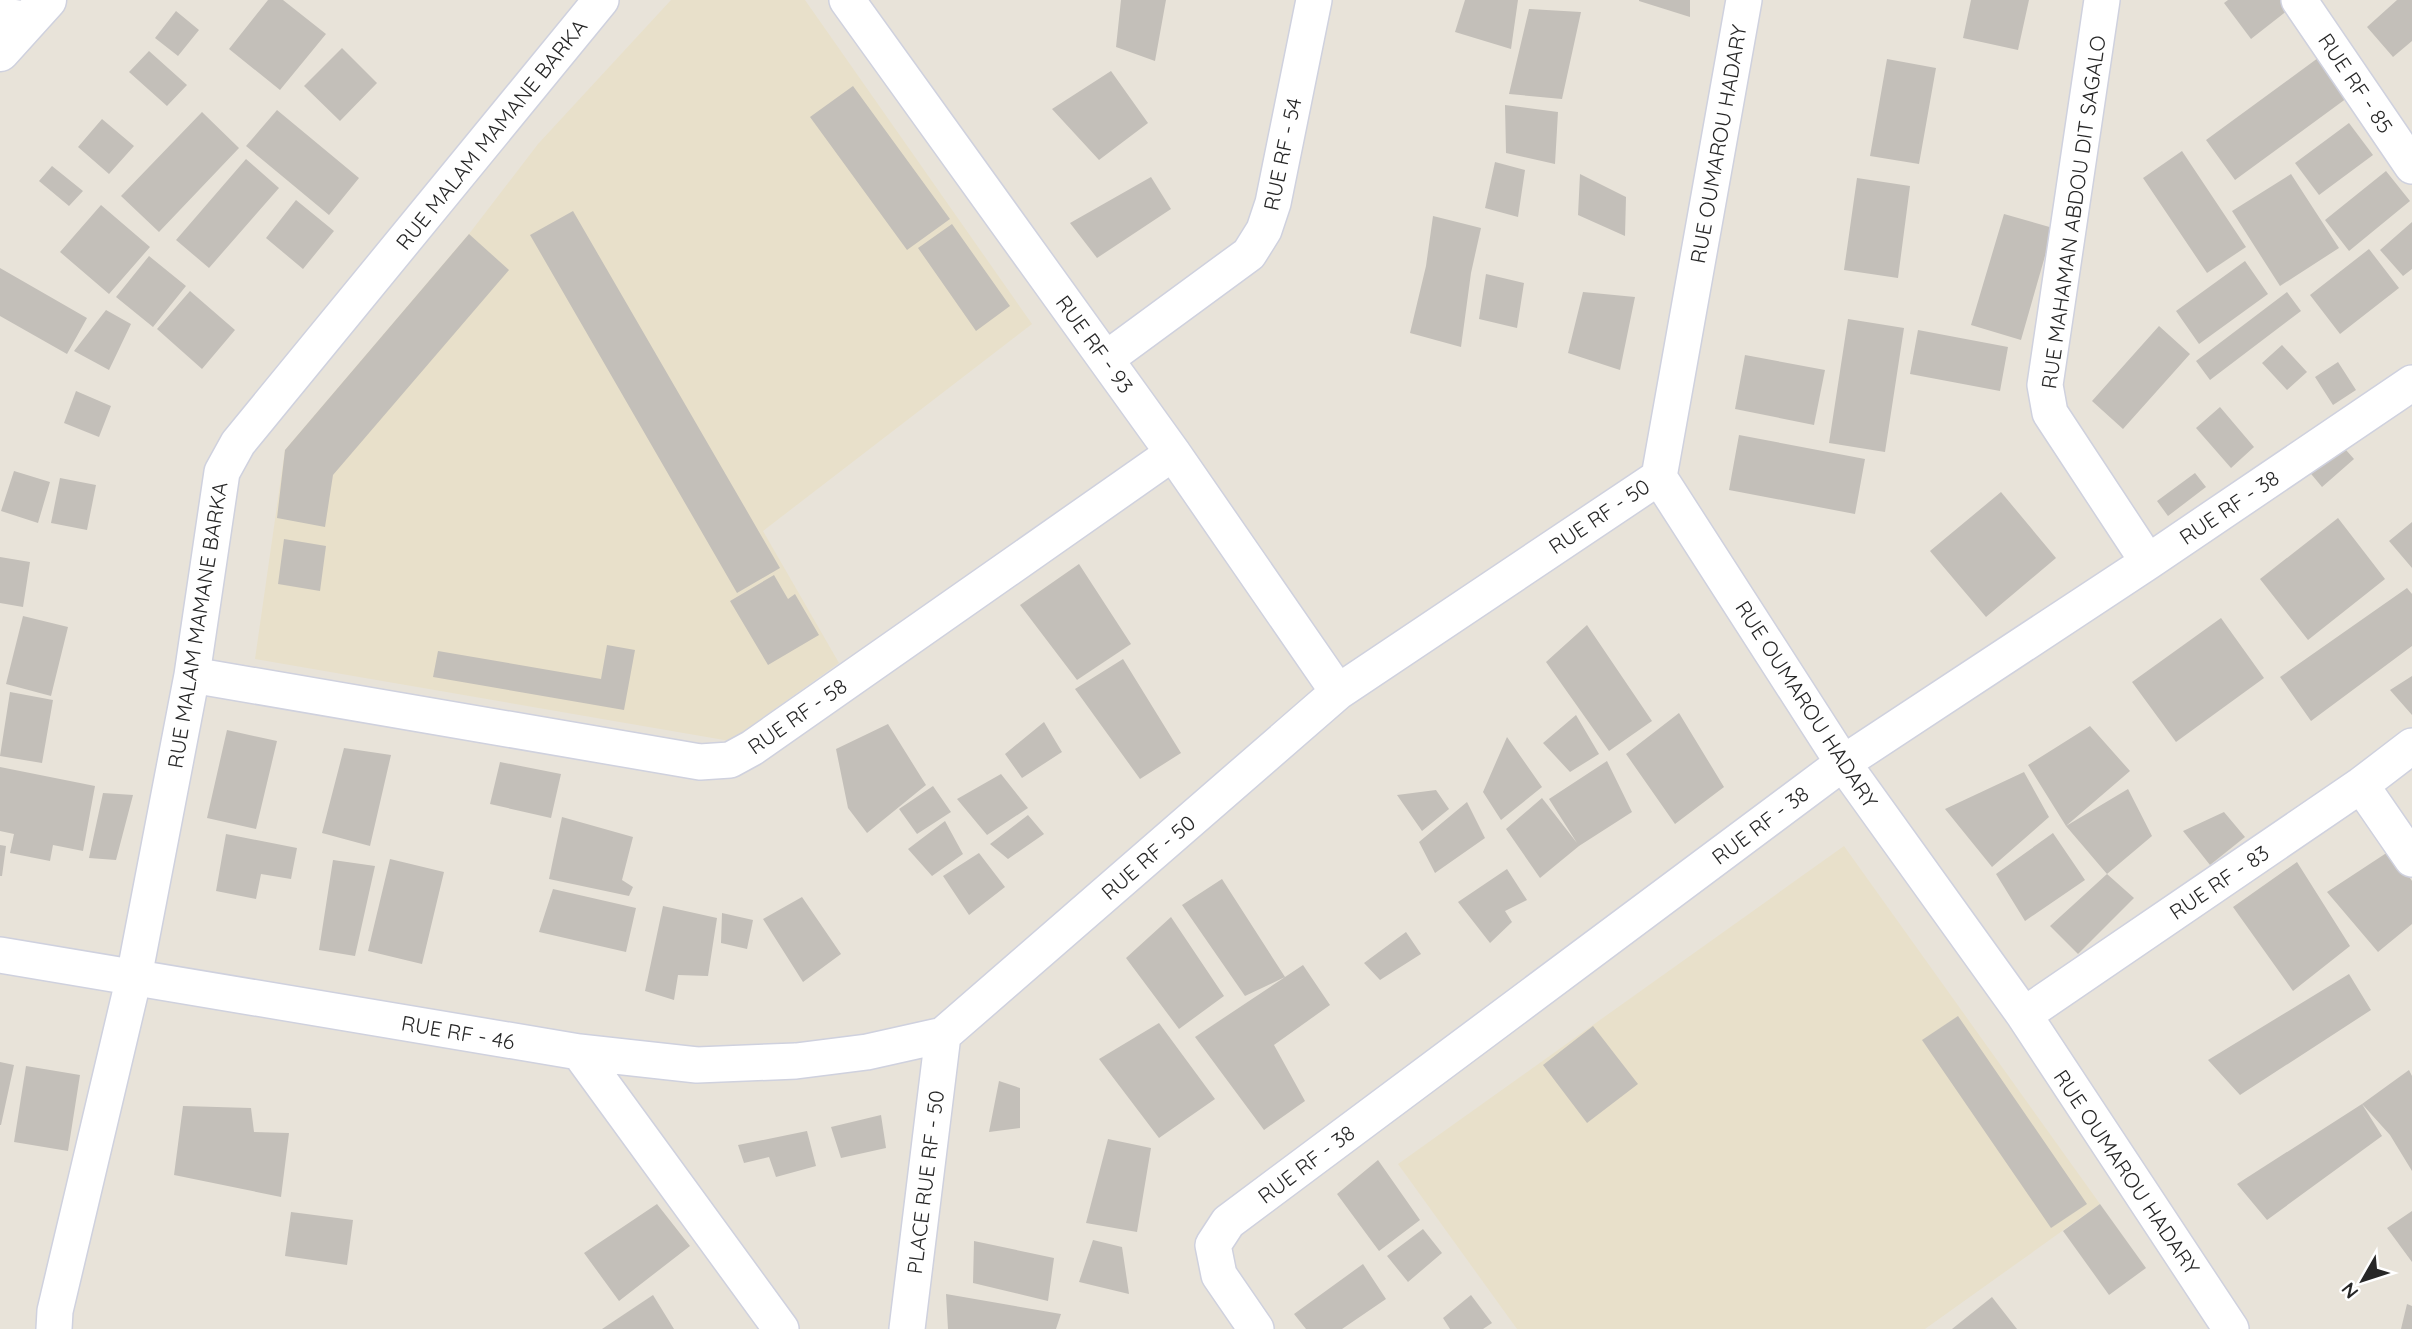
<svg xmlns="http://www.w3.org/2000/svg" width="2412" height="1329" viewBox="0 0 2412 1329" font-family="Quicksand,sans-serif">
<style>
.education{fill:#e8e0ca}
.building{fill:#c3bfb9}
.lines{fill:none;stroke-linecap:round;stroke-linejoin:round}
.minor-casing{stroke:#cfd1de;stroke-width:38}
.tertiary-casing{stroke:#cfd1de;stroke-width:41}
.minor{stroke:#fff;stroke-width:35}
.tertiary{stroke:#fff;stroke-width:38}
.labels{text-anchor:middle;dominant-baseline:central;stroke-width:7;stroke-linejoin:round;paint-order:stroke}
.street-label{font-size:21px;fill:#272727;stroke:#fff}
</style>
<rect width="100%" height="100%" fill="#e8e3d9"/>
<!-- education -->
<path class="education" d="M671,0H805L1032,324L763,531L839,663L730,741L255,659L285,450L469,234L538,144Z
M1844,846L2100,1204L1925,1329H1517L1398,1164Z"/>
<!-- building -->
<path class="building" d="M268,0H283L326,34L280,90L229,49Z
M1121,0H1166L1155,61L1116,47Z
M1465,0H1518L1511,49L1455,32Z
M1639,0H1690V17L1639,1Z
M1971,0H2029L2018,50L1963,38Z
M2228,0H2280L2288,10L2251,39L2224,3Z
M2397,0H2412V41L2393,57L2367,27Z
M1529,9L1581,12L1562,99L1509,94Z
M176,11L199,30L178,56L155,38Z
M342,48L377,83L340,121L304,86Z
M149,51L187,85L167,106L129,72Z
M2318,58L2347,98L2235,180L2206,140Z
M1887,59L1936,68L1919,164L1870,156Z
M1111,71L1148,123L1099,160L1052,109Z
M853,86L950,219L907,250L810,117Z
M1505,105L1558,112L1555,164L1506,153Z
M277,110L359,178L329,215L246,146Z
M202,112L239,148L159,232L121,196Z
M102,119L134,146L109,174L78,147Z
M2349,123L2373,155L2319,195L2295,163Z
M2182,151L2246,247L2207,273L2143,178Z
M246,159L279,188L209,268L176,240Z
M1495,162L1525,170L1518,217L1485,208Z
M52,166L83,191L69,206L39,181Z
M2386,171L2410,201L2349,251L2325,220Z
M1580,174L1626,197L1625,236L1578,215Z
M2291,174L2339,248L2280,286L2232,211Z
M1151,177L1171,209L1097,258L1070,223Z
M1857,178L1910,186L1898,278L1844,270Z
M296,200L334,231L303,269L266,238Z
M101,205L150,247L109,294L60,252Z
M573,211L780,568L737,593L530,235Z
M2004,214L2053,228L2021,340L1971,325Z
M1433,216L1481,228L1471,273L1461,347L1410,333L1426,266Z
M2412,222V269L2403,276L2380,250Z
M952,224L1010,306L976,331L918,248Z
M469,234L509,270L333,475L325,527L277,518L285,450Z
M2369,249L2399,288L2340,334L2310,295Z
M149,256L186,286L153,327L116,297Z
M2245,261L2268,294L2199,344L2176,311Z
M0,268L87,318L67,354L0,316Z
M1486,274L1524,283L1517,328L1479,319Z
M190,291L235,330L202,369L157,329Z
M1583,292L1635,297L1620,370L1568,353Z
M2287,292L2301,311L2210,380L2196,361Z
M106,310L131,324L109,370L74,351Z
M1848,319L1904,328L1885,452L1829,443Z
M2159,326L2190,354L2123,429L2092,401Z
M1918,330L2008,347L2000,391L1910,374Z
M2282,345L2307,372L2287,390L2262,363Z
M1745,355L1825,370L1814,425L1735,409Z
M2338,362L2356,390L2333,405L2315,377Z
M76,391L111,406L99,437L64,423Z
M2220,407L2254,447L2231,468L2196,428Z
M1739,435L1865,459L1855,514L1729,490Z
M2338,441L2354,459L2322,487L2307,469Z
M14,471L50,482L38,523L1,511Z
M2195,473L2206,487L2168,516L2157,501Z
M60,478L96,485L87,530L51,523Z
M2001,492L2056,558L1986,617L1930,551Z
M2338,518L2385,579L2308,640L2260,579Z
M2412,522V568L2389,541Z
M284,539L326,546L320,591L278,584Z
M0,557L30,562L23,607L0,603Z
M1079,564L1131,644L1077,680L1020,605Z
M774,575L788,599L795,594L819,635L768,665L730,601Z
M2407,588L2412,594V646L2311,721L2280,677Z
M23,616L68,627L51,696L6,684Z
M2221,618L2264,678L2176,742L2132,682Z
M1587,625L1652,721L1609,751L1546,662Z
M607,645L635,650L624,710L433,677L438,651L601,679Z
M1123,659L1181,753L1140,779L1075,689Z
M2412,676V715L2390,690Z
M10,692L53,700L42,763L0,756Z
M1679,713L1724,787L1675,824L1626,754Z
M1576,715L1599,754L1570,772L1543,743Z
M1044,722L1062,752L1022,778L1005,754Z
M888,724L926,785L867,833L848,808L836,749Z
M2090,726L2130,771L2066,826L2028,765Z
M227,730L277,741L256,829L207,818Z
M1507,737L1542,787L1501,820L1483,792Z
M344,748L391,755L370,846L322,833Z
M1607,761L1632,812L1579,846L1540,878L1506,829L1542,798L1577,843L1549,799Z
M500,762L561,774L551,818L490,804Z
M0,767L95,786L83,851L53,845L50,861L10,853L14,834L0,831Z
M2024,772L2049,817L1992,867L1945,809Z
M1001,774L1028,808L987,835L957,799Z
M933,786L951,812L917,834L899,809Z
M2128,789L2152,836L2107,874L2066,826Z
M1436,790L1449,809L1422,831L1397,795Z
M103,793L133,795L116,860L89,858Z
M1467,802L1485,838L1435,873L1419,842Z
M2224,812L2245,837L2210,865L2183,831Z
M1028,815L1044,834L1008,859L990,844Z
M562,817L633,837L622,880L633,887L629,896L549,879Z
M945,821L963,854L932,876L908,849Z
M2053,833L2085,880L2025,921L1996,874Z
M226,834L297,848L291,879L261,874L256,899L216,891Z
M0,845L6,846L2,876H0Z
M2391,850L2412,881V924L2378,952L2327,892Z
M979,853L1005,887L969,915L943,876Z
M390,859L444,872L422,964L368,951Z
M333,860L375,866L355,956L319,950Z
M2297,862L2350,946L2293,991L2233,907Z
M1507,869L1527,900L1505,911L1512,922L1490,943L1458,902Z
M2107,874L2134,898L2078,954L2050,926Z
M1222,879L1285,977L1303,965L1330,1005L1274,1045L1305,1101L1264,1130L1195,1037L1285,977L1245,996L1182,905Z
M553,889L636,908L626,952L539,932Z
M802,897L841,954L803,982L763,919Z
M663,906L717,918L708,976L678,975L674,1000L645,991Z
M722,913L753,920L747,949L721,943Z
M1171,917L1224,996L1179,1029L1126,958Z
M1406,932L1421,954L1380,980L1364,963Z
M2349,974L2371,1010L2240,1095L2208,1060Z
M1958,1016L2087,1204L2051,1228L1922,1040Z
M1159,1023L1215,1099L1159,1138L1099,1059Z
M1593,1026L1638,1084L1587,1123L1543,1065Z
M0,1062L14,1065L1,1125H0Z
M26,1066L80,1075L68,1151L14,1142Z
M2409,1070L2412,1076V1171L2390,1135L2362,1104L2382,1136L2267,1220L2237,1184L2362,1104Z
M999,1081L1020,1088V1128L989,1132Z
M183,1106L251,1108L254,1132L289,1133L281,1197L174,1175Z
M881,1115L886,1148L841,1158L831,1127Z
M807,1131L816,1166L776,1177L769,1157L744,1163L738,1145Z
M1108,1139L1151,1148L1137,1232L1086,1223Z
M1378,1160L1420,1220L1379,1251L1337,1194Z
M657,1204L690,1246L619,1301L584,1253Z
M2100,1204L2146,1268L2109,1295L2063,1231Z
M2412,1211V1262L2387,1228Z
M291,1212L353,1220L347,1265L285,1256Z
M1423,1229L1442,1253L1408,1282L1387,1256Z
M1093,1240L1122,1247L1129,1294L1079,1282Z
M974,1241L1054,1258L1048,1301L973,1283Z
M1363,1264L1386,1299L1342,1329H1306L1294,1314Z
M946,1294L1061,1314L1056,1329H948Z
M653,1295L674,1329H602Z
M1471,1295L1492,1323L1483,1329H1450L1443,1318Z
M1992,1297L2017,1329H1952Z
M2407,1304L2412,1306V1329H2401Z"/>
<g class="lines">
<defs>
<path id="minor" d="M847,0L1173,453L1338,692
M1744,0L1659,477L1843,763L2024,1015L2231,1329
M2102,0L2045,385L2050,413L2148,562
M2299,0L2412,166
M0,15L29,20
M1106,359L1249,254L1264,230L1273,203L1314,0
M192,675L700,762L730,760L752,748L1173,453
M2361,785L2412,859
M0,955L579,1052L781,1329
M2024,1015L2361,785L2412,746
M579,1052L697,1065L796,1061L867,1052L943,1035L1338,692L1659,477
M54,1329L55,1311L134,977L192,675L222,472L238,443L601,0
M907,1329L943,1035
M1256,1329L1219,1275L1213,1245L1228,1222L1843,763L2148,562L2412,383"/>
<path id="tertiary" d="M0,52L47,0"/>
</defs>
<!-- minor casing -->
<use href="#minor" class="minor-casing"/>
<!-- tertiary casing -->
<use href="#tertiary" class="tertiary-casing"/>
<!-- minor -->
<use href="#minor" class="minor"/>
<!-- tertiary -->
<use href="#tertiary" class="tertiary"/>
</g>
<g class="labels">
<!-- street labels -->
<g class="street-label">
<text transform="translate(2356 83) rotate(56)">RUE RF - 85</text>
<text transform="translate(491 134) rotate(-51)">RUE MALAM MAMANE BARKA</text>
<text transform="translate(1718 144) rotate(-80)">RUE OUMAROU HADARY</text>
<text transform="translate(1282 154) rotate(-78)">RUE RF - 54</text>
<text transform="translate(2073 212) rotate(-82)">RUE MAHAMAN ABDOU DIT SAGALO</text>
<text transform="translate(1095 344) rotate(54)">RUE RF - 93</text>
<text transform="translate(2229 507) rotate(-34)">RUE RF - 38</text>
<text transform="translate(1599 516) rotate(-34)">RUE RF - 50</text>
<text transform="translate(197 625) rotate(-81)">RUE MALAM MAMANE BARKA</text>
<text transform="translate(1807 704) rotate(57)">RUE OUMAROU HADARY</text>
<text transform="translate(797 716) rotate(-35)">RUE RF - 58</text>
<text transform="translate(1760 825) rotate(-37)">RUE RF - 38</text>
<text transform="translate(1148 857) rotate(-41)">RUE RF - 50</text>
<text transform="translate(2219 882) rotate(-34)">RUE RF - 83</text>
<text transform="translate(458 1032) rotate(10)">RUE RF - 46</text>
<text transform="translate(1306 1164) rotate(-37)">RUE RF - 38</text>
<text transform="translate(2127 1172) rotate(56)">RUE OUMAROU HADARY</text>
<text transform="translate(925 1182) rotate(-83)">PLACE RUE RF - 50</text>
</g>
</g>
<!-- north arrow -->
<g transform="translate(2363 1280) rotate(231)" stroke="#ffffff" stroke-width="5" paint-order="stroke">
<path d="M0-5L12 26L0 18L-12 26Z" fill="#272727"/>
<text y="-10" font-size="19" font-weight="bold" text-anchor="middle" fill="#272727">N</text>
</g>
</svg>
